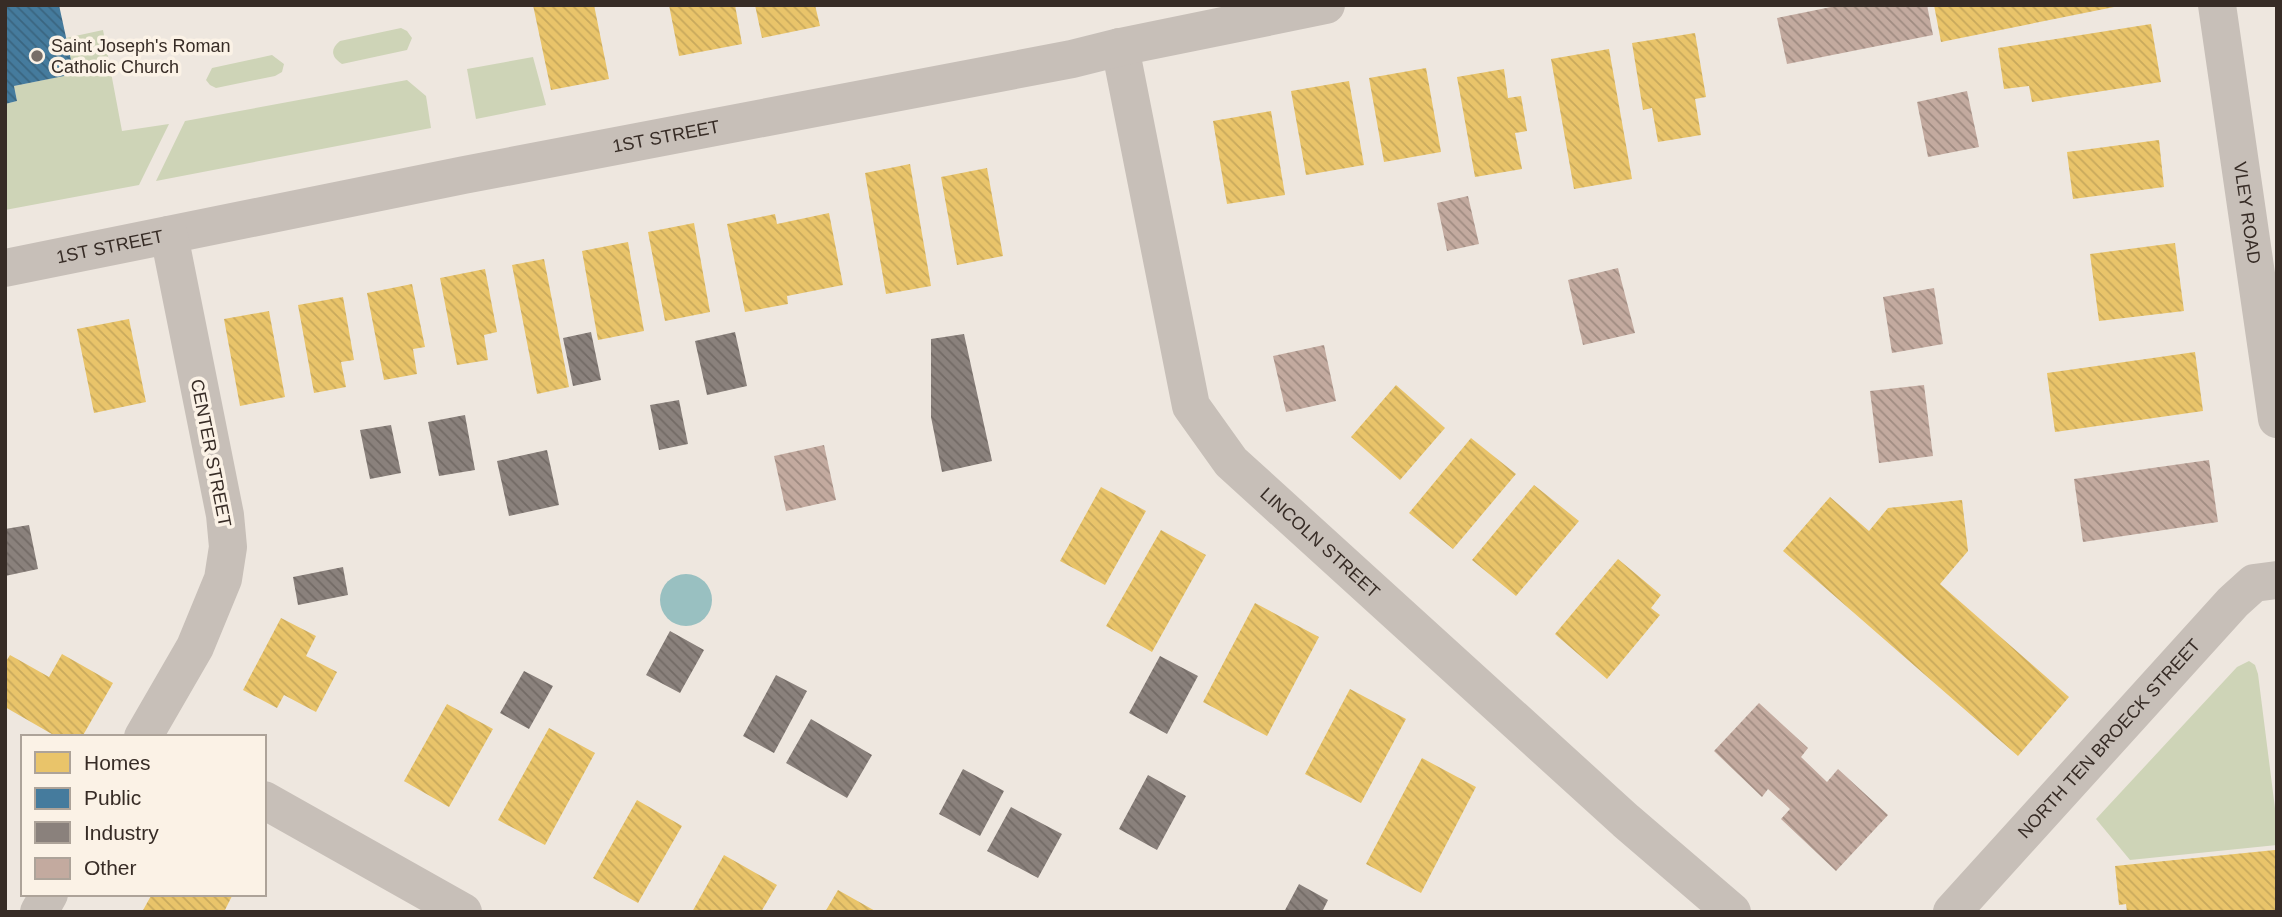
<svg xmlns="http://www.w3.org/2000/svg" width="2282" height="917" viewBox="0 0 2282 917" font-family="Arial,sans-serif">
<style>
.green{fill:#ced4b7}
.water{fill:#99c0c1}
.homes{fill:url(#homes-back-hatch)}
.public{fill:url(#public-back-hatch)}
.industry{fill:url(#industry-back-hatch)}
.building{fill:url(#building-back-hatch)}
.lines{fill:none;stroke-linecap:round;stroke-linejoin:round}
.minor{stroke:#c7bfb8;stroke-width:38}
.poi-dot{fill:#776d67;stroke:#fbf2e6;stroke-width:2.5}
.labels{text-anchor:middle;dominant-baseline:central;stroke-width:7;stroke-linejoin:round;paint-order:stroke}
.poi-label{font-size:18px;fill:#372c26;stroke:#fbf2e6;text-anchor:start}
.street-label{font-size:18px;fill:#372c26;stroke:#fbf2e6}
</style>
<defs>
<pattern id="homes-back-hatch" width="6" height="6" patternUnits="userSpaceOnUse" patternTransform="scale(1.75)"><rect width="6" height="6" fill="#e9c46a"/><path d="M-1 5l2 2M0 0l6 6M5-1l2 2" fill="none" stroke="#c8a95c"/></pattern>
<pattern id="public-back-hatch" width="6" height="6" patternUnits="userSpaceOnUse" patternTransform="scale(1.75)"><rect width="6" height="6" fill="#457b9d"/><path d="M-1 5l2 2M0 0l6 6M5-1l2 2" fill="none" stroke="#3a6580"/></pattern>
<pattern id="industry-back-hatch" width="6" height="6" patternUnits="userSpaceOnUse" patternTransform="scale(1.75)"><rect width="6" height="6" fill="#8a817c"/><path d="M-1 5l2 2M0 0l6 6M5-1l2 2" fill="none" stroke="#726a65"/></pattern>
<pattern id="building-back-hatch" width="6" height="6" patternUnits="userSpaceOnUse" patternTransform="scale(1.75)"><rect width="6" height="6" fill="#c3aa9f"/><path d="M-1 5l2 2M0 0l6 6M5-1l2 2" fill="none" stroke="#9f8b81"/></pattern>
</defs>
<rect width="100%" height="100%" fill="#eee7df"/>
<!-- green -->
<path class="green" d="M401,28L407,31L412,38L407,50L342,64C331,57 330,49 340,41Z
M103,30L122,131L169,124L139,185L5,210V104L17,101L14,86L73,74L66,38Z
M272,55L284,64L282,72L275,76L216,88L210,85L206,80L212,68Z
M533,57L546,105L476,119L467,69Z
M407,80L426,96L431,128L156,181L185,121Z
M2249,661L2255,665L2258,674L2277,824V845L2130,860L2096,819L2237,667Z"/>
<!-- water -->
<path class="water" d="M660 600a26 26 0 1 1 52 0a26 26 0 1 1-52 0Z"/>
<!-- homes -->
<path class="homes" d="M533,5H594L609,79L551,90Z
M669,5H735L742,44L679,56Z
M755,5H815L820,26L762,38Z
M1934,5H2119V6L1941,42Z
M2151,24L2161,82L2032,102L2029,86L2004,89L1998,48Z
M1695,33L1706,97L1695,99L1701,135L1658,142L1652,108L1643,110L1632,43Z
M1609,49L1632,179L1574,189L1551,59Z
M1426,68L1441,152L1384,162L1369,78Z
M1504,69L1508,98L1521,96L1527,131L1515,133L1522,169L1475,177L1457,77Z
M1349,81L1364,165L1306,175L1291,91Z
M1271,111L1285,195L1227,204L1213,121Z
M2159,140L2164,187L2073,199L2067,152Z
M910,164L931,286L886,294L865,173Z
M987,168L1003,256L957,265L941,177Z
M829,213L843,285L787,296L788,304L745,312L727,224L775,214L777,224Z
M694,223L710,312L665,321L648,232Z
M628,242L644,331L598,340L582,251Z
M2175,243L2184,311L2099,321L2090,254Z
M544,259L569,387L537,394L512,265Z
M485,269L497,332L484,335L488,360L457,365L440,278Z
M412,284L425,347L413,349L417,374L384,380L367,293Z
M343,297L354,360L341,362L346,387L314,393L298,305Z
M269,311L285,397L240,406L224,319Z
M129,319L146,402L94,413L77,329Z
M2195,352L2203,411L2055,432L2047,373Z
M1396,385L1445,428L1400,480L1351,437Z
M1471,438L1516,474L1453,549L1409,513Z
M1534,485L1579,521L1516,596L1472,560Z
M1101,487L1146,511L1105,585L1060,561Z
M1830,497L1869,531L1888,508L1962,500L1968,551L1940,584L2069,697L2018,756L1783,551Z
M1161,530L1206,555L1152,652L1106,626Z
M1618,559L1661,595L1651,608L1660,615L1607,679L1555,634Z
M1255,603L1319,637L1267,736L1203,702Z
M281,618L316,636L306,656L337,672L316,712L284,695L277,708L243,690Z
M62,654L113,683L82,737H57L5,707V663L10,655L49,677Z
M1350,689L1406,719L1361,803L1305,774Z
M447,704L493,729L449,807L404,781Z
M549,728L595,753L545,845L498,820Z
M1422,758L1476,787L1421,893L1366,864Z
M637,800L682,826L638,903L593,878Z
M2275,850L2277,912H2127L2126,904L2119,905L2115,866Z
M724,855L777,885L761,912H692Z
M838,890L877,912H825Z
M152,894H233L224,912H142Z"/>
<!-- public -->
<path class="public" d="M5,5H59L74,74L14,86L17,101L5,104Z"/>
<!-- industry -->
<path class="industry" d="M591,332L601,380L573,386L563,338Z
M735,332L747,386L707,395L695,341Z
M964,334L992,461L942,472L931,417V339Z
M679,400L688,444L659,450L650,405Z
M465,415L475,470L439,476L428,422Z
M391,425L401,473L370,479L360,430Z
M547,450L559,505L509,516L497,461Z
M29,525L38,569L5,576V529Z
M343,567L348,595L298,605L293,577Z
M670,631L704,650L680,693L646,675Z
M1160,656L1198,676L1167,734L1129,713Z
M524,671L553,686L529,729L500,713Z
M776,675L807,691L774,753L743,736Z
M811,719L872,755L847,798L786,763Z
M963,769L1004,791L980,836L939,814Z
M1148,775L1186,796L1157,850L1119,829Z
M1011,807L1062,834L1038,878L987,851Z
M1299,884L1328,900L1322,912H1284Z"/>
<!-- building -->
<path class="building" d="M1841,5H1927L1933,35L1787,64L1777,18Z
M1967,91L1979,147L1928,157L1917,102Z
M1468,196L1479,244L1447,251L1437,203Z
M1618,268L1635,333L1583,345L1568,280Z
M1934,288L1943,344L1892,353L1883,297Z
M1324,345L1336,401L1286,412L1273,356Z
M1924,385L1933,456L1879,463L1870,391Z
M824,445L836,500L786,511L774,456Z
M2209,460L2218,522L2083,542L2074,479Z
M1759,703L1808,748L1801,757L1827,782L1838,769L1888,815L1836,871L1781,819L1790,809L1768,789L1762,797L1714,751Z"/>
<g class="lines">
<!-- minor -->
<g class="minor">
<path id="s1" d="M2217,5L2277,419"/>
<path id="s2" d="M1120,47L1191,406L1231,462L1626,821L1732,912"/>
<path id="s3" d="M5,268L464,175L1072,59L1120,47L1326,5"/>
<path d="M143,737L195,647L223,579L228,547L225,515L169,235"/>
<path d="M264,800L463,912"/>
<path d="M39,912L49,894"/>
<path id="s4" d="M1952,912L2233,602L2254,583L2277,580"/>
</g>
</g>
<!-- markers -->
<circle class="poi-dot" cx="37" cy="56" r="7"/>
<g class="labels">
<!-- poi labels -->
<g class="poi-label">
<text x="51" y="46">Saint Joseph's Roman<tspan x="51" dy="21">Catholic Church</tspan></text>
</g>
<!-- street labels -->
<g class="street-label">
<text stroke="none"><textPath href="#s3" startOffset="674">1ST STREET</textPath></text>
<text stroke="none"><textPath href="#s1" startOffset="210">VLEY ROAD</textPath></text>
<text stroke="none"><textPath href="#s3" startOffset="107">1ST STREET</textPath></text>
<text transform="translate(211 453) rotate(79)">CENTER STREET</text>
<text stroke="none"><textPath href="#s2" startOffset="555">LINCOLN STREET</textPath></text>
<text stroke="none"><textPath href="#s4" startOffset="234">NORTH TEN BROECK STREET</textPath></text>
</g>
</g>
<!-- border -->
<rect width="2282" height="917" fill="none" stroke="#372c26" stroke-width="14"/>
<!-- legend -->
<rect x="21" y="735" width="245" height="161" fill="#fbf2e6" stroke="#ada399" stroke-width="2"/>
<rect x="35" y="752" width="35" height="21" fill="#e9c46a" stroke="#ada399" stroke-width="2"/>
<text x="84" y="770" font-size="21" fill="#372c26">Homes</text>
<rect x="35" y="788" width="35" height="21" fill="#457b9d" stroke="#ada399" stroke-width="2"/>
<text x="84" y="805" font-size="21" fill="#372c26">Public</text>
<rect x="35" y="822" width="35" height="21" fill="#8a817c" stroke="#ada399" stroke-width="2"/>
<text x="84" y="840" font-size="21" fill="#372c26">Industry</text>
<rect x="35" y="858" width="35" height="21" fill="#c3aa9f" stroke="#ada399" stroke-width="2"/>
<text x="84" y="875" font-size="21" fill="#372c26">Other</text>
</svg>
